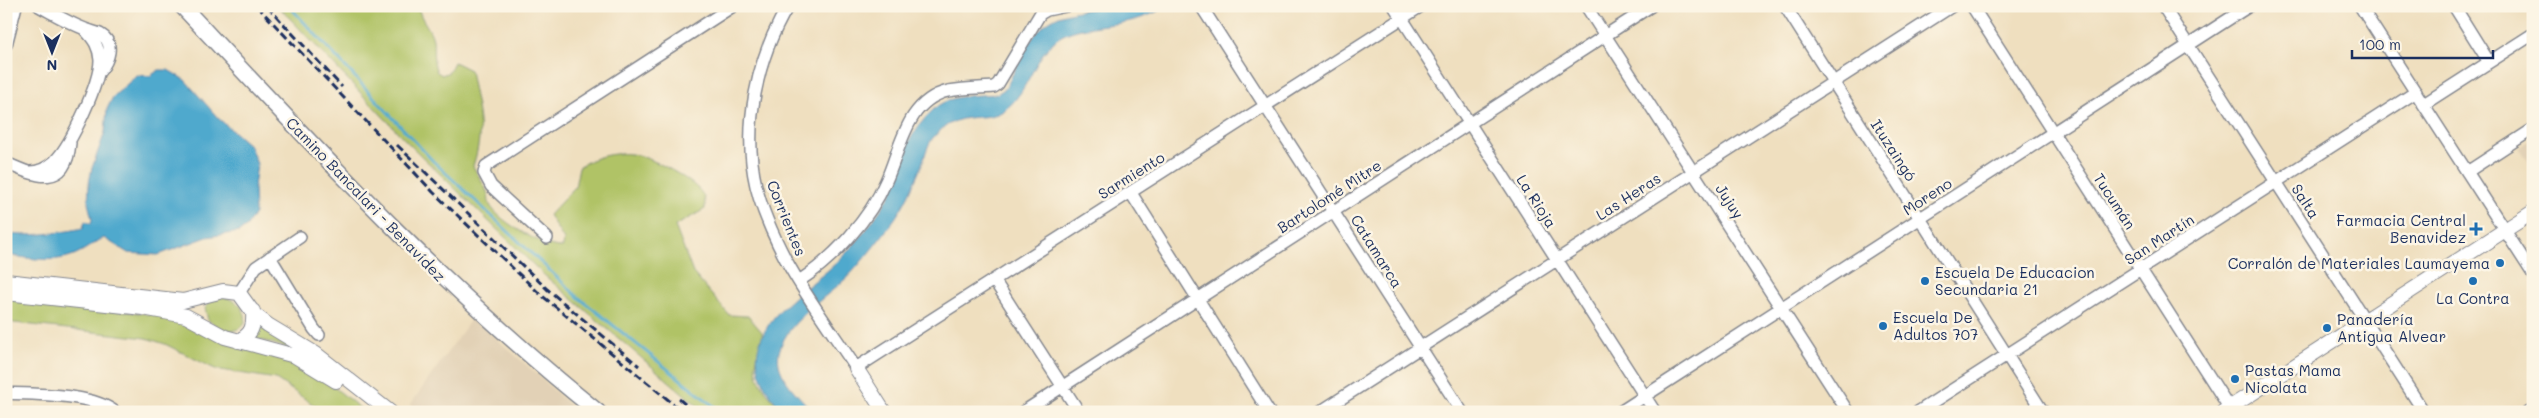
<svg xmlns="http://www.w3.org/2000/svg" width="2539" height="418" viewBox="0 0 2539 418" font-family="Mali,sans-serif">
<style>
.built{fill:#e2d1b6}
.green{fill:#b0c366;stroke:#667962}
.water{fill:#50a9cd;stroke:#366c96}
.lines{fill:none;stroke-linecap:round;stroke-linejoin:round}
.stream{stroke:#50a9cd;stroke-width:3}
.minor-casing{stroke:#85878e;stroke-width:14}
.tertiary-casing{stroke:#85878e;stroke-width:16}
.secondary-casing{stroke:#85878e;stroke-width:18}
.minor{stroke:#fff;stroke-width:11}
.tertiary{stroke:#fff;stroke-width:14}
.secondary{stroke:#fff;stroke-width:15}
.rail{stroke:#1b2f5e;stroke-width:3;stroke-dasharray:8 4;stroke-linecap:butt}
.poi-dot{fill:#1f6fb2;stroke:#fcf5e5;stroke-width:2}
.labels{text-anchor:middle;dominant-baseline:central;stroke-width:5;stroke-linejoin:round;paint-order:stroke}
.street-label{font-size:15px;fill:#1b2f5e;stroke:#fcf5e5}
.poi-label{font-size:15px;fill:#1b2f5e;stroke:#fcf5e5;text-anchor:start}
</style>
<rect width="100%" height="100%" fill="#fcf5e5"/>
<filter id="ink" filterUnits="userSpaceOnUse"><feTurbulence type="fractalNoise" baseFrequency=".02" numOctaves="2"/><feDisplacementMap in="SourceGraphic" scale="10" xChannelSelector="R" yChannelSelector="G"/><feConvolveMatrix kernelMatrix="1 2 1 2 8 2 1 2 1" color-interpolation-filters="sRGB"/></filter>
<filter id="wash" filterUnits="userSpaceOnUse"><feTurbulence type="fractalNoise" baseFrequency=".0096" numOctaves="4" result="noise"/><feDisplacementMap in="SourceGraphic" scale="20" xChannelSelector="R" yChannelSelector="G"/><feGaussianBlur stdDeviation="1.12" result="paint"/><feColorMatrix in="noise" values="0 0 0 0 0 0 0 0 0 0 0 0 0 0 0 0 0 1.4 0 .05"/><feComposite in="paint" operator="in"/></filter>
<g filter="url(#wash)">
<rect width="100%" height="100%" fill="#efdfbf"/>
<!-- built -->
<path class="built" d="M2533,138V169L2519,147Z
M472,318L540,377L576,412H418L410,405Z"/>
<!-- green -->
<path class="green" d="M278,6H418C420,20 431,28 433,40C434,52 432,60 437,72L442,75L449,72L454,62L470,70C476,109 486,126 473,166C478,175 484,184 488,194C489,197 488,202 490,205C498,221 546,249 563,247L564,240L549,215L575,187L579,167C592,157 614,152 631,154C647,155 698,181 704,197C705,200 705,205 705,209L675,226L693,273L729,315L748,316L762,332C763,342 757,353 756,364C755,382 772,399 783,412H705L544,275L409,144Z
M219,296C262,303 248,351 208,320L205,308L212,299Z
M6,297L171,317L276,353L320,376L365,412H324L276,379L215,369L165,344L146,338L6,322Z
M259,326L317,363L291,349L255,338Z"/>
<!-- water -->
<path class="water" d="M1111,6H1169C1156,12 1144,18 1130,21C1110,26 1073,26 1057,39C1034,56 1029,91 1006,109C985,126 960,105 932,139C927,146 925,156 922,164C917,177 911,190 905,202C896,220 869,253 855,269C834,294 787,318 779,352C774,376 799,395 813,412H783C765,389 749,367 762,337C778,301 817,284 842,257C858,242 877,216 889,197C896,185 898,171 902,158C909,138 920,122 935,108C951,94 977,96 997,94L1006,88C1020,61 1032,23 1065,14C1079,10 1095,9 1111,6Z
M159,70H168L185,80L218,118L250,146L257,164L254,187L255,213L247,226L239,232L207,237L158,255L128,253L104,238C94,242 86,250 76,254C54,264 29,258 6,255V233C23,238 66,232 83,228L85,221L91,224L92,219L88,203L89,183L92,168L105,132L107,109L113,97L137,75L150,76Z"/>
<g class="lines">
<!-- stream -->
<path class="stream" d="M289,6L433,161L578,297L721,412"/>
</g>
</g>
<g filter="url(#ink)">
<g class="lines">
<defs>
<path id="minor" d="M39,6C54,14 69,23 85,29C90,31 95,32 100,34C116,43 108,61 100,71
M788,6C757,58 742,126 756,186C762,211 774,237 786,260C806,297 833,333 856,368L1421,6
M1201,6L1462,412
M1394,6L1655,412
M1586,6L1848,412
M1785,6L2043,412
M1972,6L2232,412
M2163,6L2424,412
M2360,6L2533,274
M2454,6L2489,62
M6,45L16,6
M2424,104L2533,34
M6,163C37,177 66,189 70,143
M27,172C38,173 46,169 55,161C71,145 100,83 100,60C99,47 94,39 85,30
M2467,172L2533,129
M1131,193L1269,412
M547,238L491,186L484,173L486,166L733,6
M270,257L314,329L319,335
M994,280L1079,412
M799,281C833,259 870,219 886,181C901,148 906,101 948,91C963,88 979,88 994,87L998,84L1040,14L1047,10L1066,6
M239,293L256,267L300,237
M6,393C37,395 91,393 115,412
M1023,412L1651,6
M1320,412L1952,6
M1620,412L2249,6
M1918,412L2416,92
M2528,412L2533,409"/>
<path id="tertiary" d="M6,281L183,301L223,291L239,293L255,315L268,325L316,354L390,412
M6,293L143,308L186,316L225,337L295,356L336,381
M238,341C252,334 254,327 253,311
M856,368L884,412
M2223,412L2533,212"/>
<path id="secondary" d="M182,6C315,148 445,290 598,412"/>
</defs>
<!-- minor casing -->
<use href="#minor" class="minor-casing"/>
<!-- tertiary casing -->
<use href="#tertiary" class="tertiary-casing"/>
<!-- secondary casing -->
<use href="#secondary" class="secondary-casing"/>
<!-- minor -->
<use href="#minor" class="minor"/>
<!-- tertiary -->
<use href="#tertiary" class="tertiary"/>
<!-- secondary -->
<use href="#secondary" class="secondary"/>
<!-- rail -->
<path class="rail" d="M257,6L433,192L540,294L683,412
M267,6L342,87
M397,145L547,289L639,366
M679,399L694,412"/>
</g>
</g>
<!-- markers -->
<g class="poi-dot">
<path d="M2473.5 221.5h5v5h5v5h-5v5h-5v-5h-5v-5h5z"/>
<circle cx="2500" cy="263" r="5"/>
<circle cx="1925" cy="281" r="5"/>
<circle cx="2473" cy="281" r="5"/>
<circle cx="1883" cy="326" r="5"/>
<circle cx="2327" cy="328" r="5"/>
<circle cx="2235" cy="379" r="5"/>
</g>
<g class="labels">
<!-- street labels -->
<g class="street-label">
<text transform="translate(1894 150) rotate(57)">Ituzaingó</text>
<text transform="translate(1131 175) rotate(-32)">Sarmiento</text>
<text transform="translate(1329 196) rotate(-33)">Bartolomé Mitre</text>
<text transform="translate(1628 196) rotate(-33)">Las Heras</text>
<text transform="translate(1927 196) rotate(-33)">Moreno</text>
<text transform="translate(366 199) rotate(46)">Camino Bancalari - Benavídez</text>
<text transform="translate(1537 201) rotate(57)">La Rioja</text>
<text transform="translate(1730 201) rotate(57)">Jujuy</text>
<text transform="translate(2115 201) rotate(57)">Tucumán</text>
<text transform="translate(2306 201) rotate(57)">Salta</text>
<text transform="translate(787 218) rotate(68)">Corrientes</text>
<text transform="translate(2159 239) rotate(-33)">San Martín</text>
<text transform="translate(1377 251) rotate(58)">Catamarca</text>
</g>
<!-- poi labels -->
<g class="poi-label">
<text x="2466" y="220" text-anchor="end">Farmacia Central<tspan x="2466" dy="17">Benavidez</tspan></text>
<text x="2490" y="263" text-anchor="end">Corralón de Materiales Laumayema</text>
<text x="1935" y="272">Escuela De Educacion<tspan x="1935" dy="17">Secundaria 21</tspan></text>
<text x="2473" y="298" text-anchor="middle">La Contra</text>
<text x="1893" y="317">Escuela De<tspan x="1893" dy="17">Adultos 707</tspan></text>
<text x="2337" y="319">Panadería<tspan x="2337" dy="17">Antigua Alvear</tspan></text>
<text x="2245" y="370">Pastas Mama<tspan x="2245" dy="17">Nicolata</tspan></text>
</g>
</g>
<!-- margin -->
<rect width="2539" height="418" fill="none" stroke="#fcf5e5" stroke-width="25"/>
<!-- north arrow -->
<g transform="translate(52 52) rotate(180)" stroke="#fcf5e5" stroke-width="4" paint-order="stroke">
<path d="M0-4L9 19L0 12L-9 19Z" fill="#1b2f5e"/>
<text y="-8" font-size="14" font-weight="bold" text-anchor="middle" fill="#1b2f5e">N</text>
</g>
<!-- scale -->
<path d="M2352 50v8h141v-8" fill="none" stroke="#1b2f5e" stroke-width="2.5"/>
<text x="2359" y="50" font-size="15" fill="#1b2f5e" stroke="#fcf5e5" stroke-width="4" paint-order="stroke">100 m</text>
</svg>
